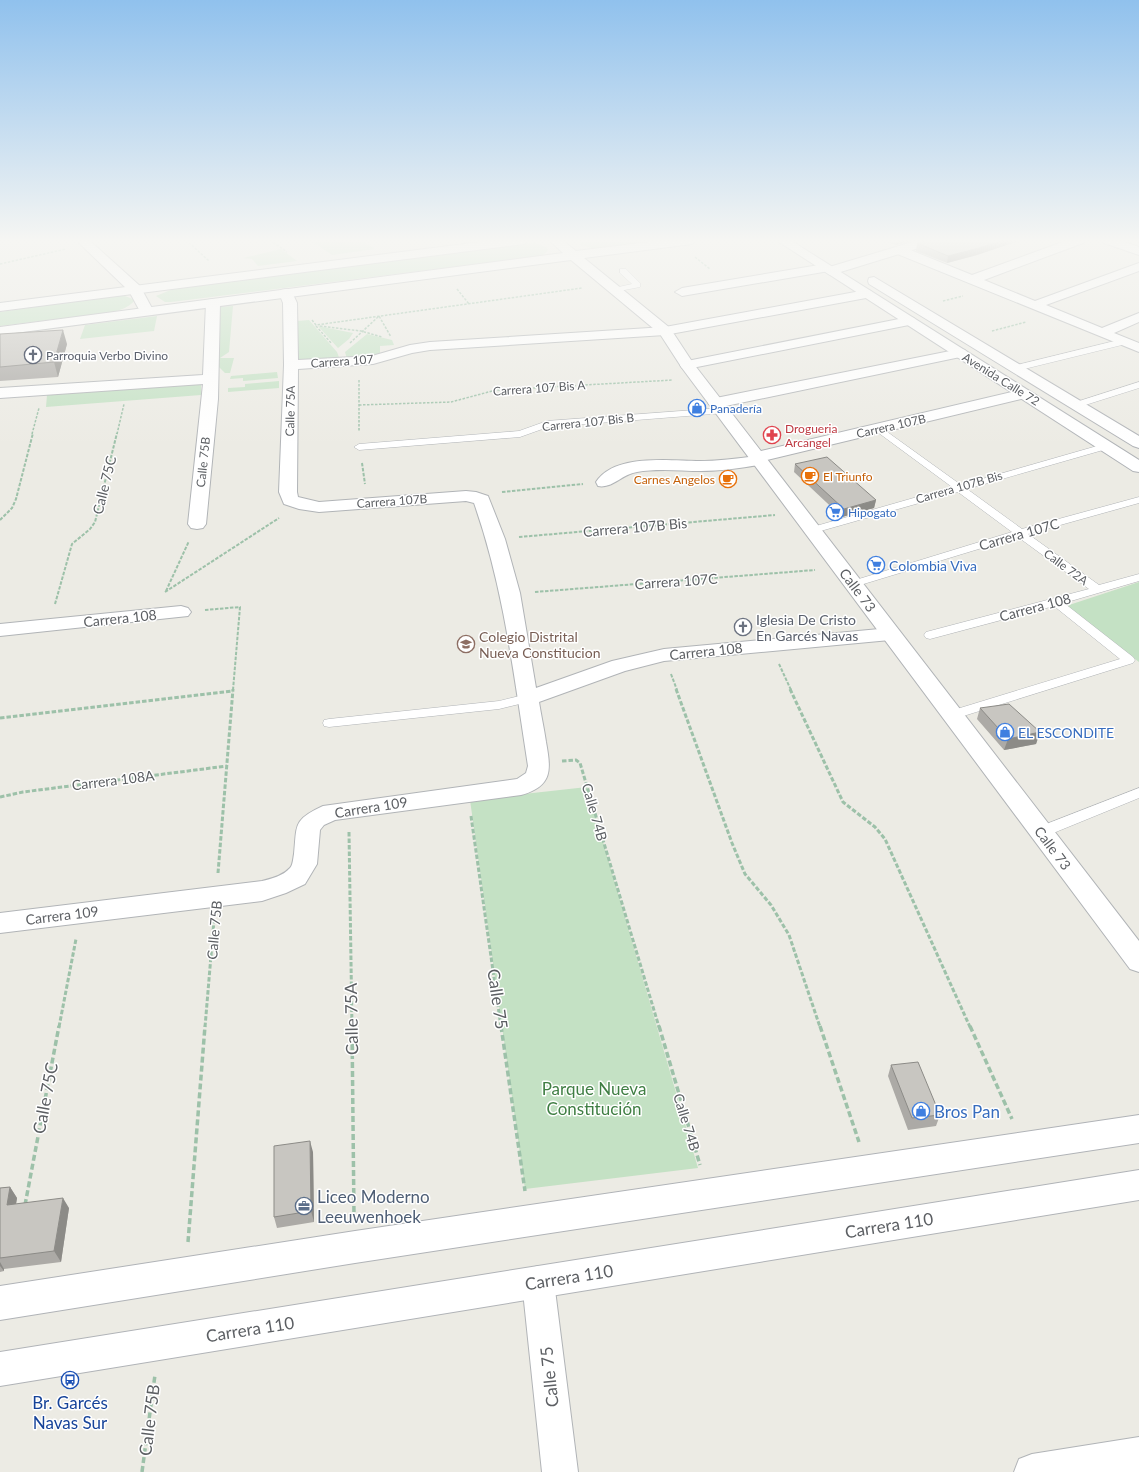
<svg xmlns="http://www.w3.org/2000/svg" width="1139" height="1472" viewBox="0 0 1139 1472" font-family="Lato,sans-serif">
<style>
.green{fill:#c4e1c4}
.lines{fill:none;stroke-linecap:round;stroke-linejoin:round}
.service-casing{stroke:#b1b4b7;stroke-width:1}
.minor-casing{stroke:#b1b4b7;stroke-width:2}
.tertiary-casing{stroke:#b1b4b7;stroke-width:2}
.secondary-casing{stroke:#b0b3b7;stroke-width:2}
.path-far3{stroke:#9dc1a9;stroke-width:1.5;stroke-dasharray:2.5 1.5;stroke-linecap:butt}
.path-far2{stroke:#9dc1a9;stroke-width:2;stroke-dasharray:3.5 1.5;stroke-linecap:butt}
.path-far1{stroke:#9dc1a9;stroke-width:3;stroke-dasharray:4.5 2;stroke-linecap:butt}
.path{stroke:#9dc1a9;stroke-width:3.5;stroke-dasharray:6 3;stroke-linecap:butt}
.service{fill:#fff;fill-rule:evenodd}
.minor{fill:#fff;fill-rule:evenodd}
.tertiary{fill:#fff;fill-rule:evenodd}
.secondary{fill:#fff;fill-rule:evenodd}
.wall{fill:#acaaa6}
.shaded-wall{fill:#8c8b87}
.building{fill:#c8c6c1;stroke:#8c8b87}
.labels{text-anchor:middle;dominant-baseline:central;stroke-width:3;stroke-linejoin:round;paint-order:stroke}
.far-worship-label{font-size:12px;fill:#5b616d;stroke:#fff;text-anchor:start}
.far-street-label{font-size:12px;fill:#5c5f63;stroke:#fff}
.far-shop-label{font-size:12px;fill:#366cbe;stroke:#fff;text-anchor:start}
.far-health-label{font-size:12px;fill:#be3a42;stroke:#fff;text-anchor:start}
.far-food-label{font-size:12px;fill:#c56008;stroke:#fff;text-anchor:start}
.street-label{font-size:14px;fill:#5c5f63;stroke:#fff}
.shop-label{font-size:14px;fill:#366cbe;stroke:#fff;text-anchor:start}
.worship-label{font-size:14px;fill:#5b616d;stroke:#fff;text-anchor:start}
.education-label{font-size:14px;fill:#785e54;stroke:#fff;text-anchor:start}
.near-street-label{font-size:17px;fill:#5c5f63;stroke:#fff}
.near-park-label{font-size:17px;fill:#3f7e43;stroke:#fff}
.near-shop-label{font-size:17px;fill:#366cbe;stroke:#fff;text-anchor:start}
.near-service-label{font-size:17px;fill:#4e5e75;stroke:#fff;text-anchor:start}
.near-transit-label{font-size:17px;fill:#164399;stroke:#fff}
</style>
<rect width="100%" height="100%" fill="#ecebe4"/>
<!-- green -->
<path class="green" d="M310,240H361L375,249L332,255Z
M581,240H663L602,248H592L580,245Z
M536,243L546,247L548,250L543,255L531,257L171,302H165L156,296L173,289L519,244Z
M281,249L297,261L258,266L252,259L243,258Z
M111,296H125L135,300C128,309 117,311 106,313L0,326V312Z
M233,306L229,352L220,358H234L230,373H225L215,363L219,307Z
M157,316L154,331L80,339L85,325Z
M309,320L337,352L340,360L298,361L297,321Z
M318,326L353,333L349,339L338,348Z
M367,334L392,340L394,345L380,346V357L347,359L345,352Z
M277,372L278,378L243,381V378L230,379L231,376Z
M279,381V388L228,392V388L245,387V384Z
M201,384V395L46,407L47,395Z
M1139,582V662L1066,606Z
M587,787L698,1168L525,1189L470,800Z"/>
<g class="lines">
<defs>
<path id="service" d="M620,269H626L640,283V287L614,292V288L632,284L620,273Z
M1123,339L1127,342L1126,344L1016,371L1012,368L1013,366Z
M1139,382V388L1079,407L1076,408L1071,405L1073,403Z
M722,408L725,409V413L548,427L520,437L359,450L354,447L359,444L519,431L547,421Z
M879,426L961,485L1104,444H1110L1112,446L1110,448L967,489L1022,529L1139,497V503L1028,534L1099,585L1139,574V581L1064,603L1133,657L1135,660L1133,663L957,718H947L946,715L947,712L1120,659L1054,606L930,639L926,638L924,635L926,632L1089,589L1018,537L857,586H849L847,584L849,582L1012,532L958,492L817,532H809L808,530L809,528L952,487L876,431L874,429Z
M528,694L532,695L534,698L532,701L499,709L329,727L324,726L323,723L324,720L329,719L499,701Z
M1139,788V798L1046,836L1041,837L1036,836L1034,832L1036,828Z"/>
<path id="minor" d="M76,240H89L140,286L154,312L152,315H142L129,291Z
M1068,240H1085L1083,243L984,280L1035,301L1139,263V271L1046,305L1102,328L1139,313V322L1114,333L1139,343V352L895,253L893,250L899,246L903,247L972,275Z
M1102,240H1119L1139,247V255L1104,243Z
M825,264L831,268L829,271L682,296L675,292L682,288Z
M286,289L291,290L297,303L298,360L372,356L410,345L430,342L665,327L866,290L871,291L873,294L871,297L866,298L665,335L430,350L412,353L373,364L298,369L297,492L298,497L319,502L466,491L476,492L488,496L505,539L520,593L536,688L612,661L664,649L890,628L897,630L900,634L897,638L890,640L664,661L625,671L539,702C541,715 544,728 546,742C551,770 553,786 521,795L335,820L324,825L320,830L317,864L305,884L286,893L262,901L0,933V913L262,881C271,879 283,876 290,868C293,865 293,859 294,854C297,824 293,820 323,806L517,779L526,773L528,766C514,677 504,588 474,503L466,501L319,512L299,509L284,504L279,492L284,365L283,303L279,293L281,290Z
M213,299L218,300L220,303L218,399L206,524L203,528L197,529L191,528L188,524L203,384L0,398V388L203,375L206,303L208,300Z
M909,317L914,318L916,321L914,324L687,369L682,368L680,365L682,362L687,361Z
M960,349L965,350L967,353L965,356L716,408L711,406L708,403L711,400L716,398Z
M1024,389L1029,391L1032,394L1029,397L767,460L765,463L759,465C740,468 720,471 701,471C680,471 658,468 637,472C622,474 612,489 598,486L596,482C615,453 670,461 700,461C716,461 733,459 749,457L751,454L757,452Z
M181,606L188,608L191,612L188,616L0,636V624Z
M538,1266L550,1270L554,1282L578,1472H542L522,1282L526,1270Z
M1139,1437V1472H1014L1019,1459L1032,1454Z"/>
<path id="tertiary" d="M496,240H530L524,244L0,311V303Z
M549,240H562L576,251L665,240H698L692,244L584,258L670,328L693,363L1139,941V972L1130,969L682,368L660,334L571,260L0,335V327L563,253Z
M919,240H937L935,243L834,274L830,275L824,271L826,268Z"/>
<path id="secondary" d="M776,240H790L1139,460V472L1133,471Z
M874,277L1139,436V448L1133,446L869,284L868,281L869,278Z
M1139,1115V1143L355,1263L0,1320V1286L355,1231Z
M1139,1170V1200L0,1386V1352Z"/>
</defs>
<!-- service casing -->
<use href="#service" class="service-casing"/>
<!-- minor casing -->
<use href="#minor" class="minor-casing"/>
<!-- tertiary casing -->
<use href="#tertiary" class="tertiary-casing"/>
<!-- secondary casing -->
<use href="#secondary" class="secondary-casing"/>
<!-- path-far3 -->
<path class="path-far3" d="M186,240L209,261
M270,240L287,252
M334,240L342,245
M695,257L710,269
M0,264L66,249
M457,289L469,304
M943,301L963,296
M312,320L316,325L582,288
M316,326L332,344
M320,326L361,331L382,337
M992,331L1026,322
M350,343L379,316L391,337
M359,380V431
M359,405L451,402L496,390L673,380
M32,434L39,408
M117,434L124,404"/>
<!-- path-far2 -->
<path class="path-far2" d="M362,463L365,484
M502,492L583,484
M0,520L12,508L16,499L33,433
M519,537L775,515
M166,591L189,541
M165,592L279,518
M535,592L815,570
M55,604L72,544L90,529L95,522L117,433
M205,610L240,607L233,690
M779,664L791,690
M671,674L677,690"/>
<!-- path-far1 -->
<path class="path-far1" d="M676,689L732,843L745,874L771,905L789,935L820,1027
M790,689L843,802L875,827L885,839L970,1027
M0,718L233,691
M562,761L576,760L580,763L659,1027
M0,797L23,792L227,766
M471,816L501,1027
M349,832L352,1027
M218,873L233,689
M59,1027L76,939
M205,1027L214,920"/>
<!-- path -->
<path class="path" d="M352,1026L354,1217
M501,1026L525,1191
M659,1026L700,1165
M820,1026L859,1142
M970,1026L1012,1119
M25,1205L59,1026
M188,1242L205,1026
M142,1472L155,1375"/>
<!-- service -->
<use href="#service" class="service"/>
<!-- minor -->
<use href="#minor" class="minor"/>
<!-- tertiary -->
<use href="#tertiary" class="tertiary"/>
<!-- secondary -->
<use href="#secondary" class="secondary"/>
</g>
<!-- wall -->
<path class="wall" d="M882,240H914L896,245Z
M928,240H1021L977,255L947,263L916,251L917,243Z
M0,336L67,344L58,377L0,381Z
M795,464L876,500L874,508L842,517L794,472Z
M980,708L1040,732L1036,744L1004,750L977,719Z
M891,1065L940,1115L936,1126L908,1130L888,1076Z
M313,1152L314,1222L277,1228L274,1217Z
M10,1187L17,1198L16,1204L69,1208L61,1262L4,1269V1271L0,1272V1188Z"/>
<!-- shaded-wall -->
<path class="shaded-wall" d="M897,240H914L896,245Z
M1002,240H1021L977,255L947,263L948,256Z
M63,330L67,344L58,377L54,362Z
M876,500L874,508L842,517L844,509Z
M1040,732L1036,744L1004,750L1008,739Z
M310,1141L313,1152L314,1222L311,1211Z
M10,1187L17,1198L14,1216L7,1205Z
M63,1198L69,1208L61,1262L54,1251Z
M0,1262L4,1269V1271L0,1266Z"/>
<!-- building -->
<path class="building" d="M928,240H1002L979,248L948,256L917,243Z
M63,330L54,362L0,367V334Z
M827,457L876,500L844,509L795,464Z
M1009,704L1040,732L1008,739L980,708Z
M918,1062L940,1115L912,1118L891,1065Z
M310,1141L311,1211L274,1217V1146Z
M10,1187L7,1205L63,1198L54,1251L0,1258V1188Z"/>
<!-- sky -->
<linearGradient id="sky" x2="0" y2="1"><stop stop-color="#90c1ed"/><stop offset="0.54" stop-color="#f6f6f3"/><stop offset="1" stop-color="#f6f6f3" stop-opacity="0"/></linearGradient>
<rect width="1139" height="446" fill="url(#sky)"/>
<!-- icons -->
<defs>
<symbol id="church-ring" viewBox="-11 -11 22 22"><circle r="9.5" fill="#fff" stroke="#6b7280" stroke-width="1.5"/><path d="M-1.2-6h2.4v3.5h3.3v2.4h-3.3V6h-2.4V-.1h-3.3v-2.4h3.3Z" fill="#6b7280"/></symbol>
<symbol id="shop-ring" viewBox="-11 -11 22 22"><circle r="9.5" fill="#fff" stroke="#3f7fe0" stroke-width="1.5"/><path d="M-5-2.5h2.3a2.7 3.5 0 0 1 5.4 0H5L5.5 6h-11ZM-1.5-2.5h3a1.5 2.3 0 0 0-3 0Z" fill="#3f7fe0"/></symbol>
<symbol id="pharmacy-ring" viewBox="-11 -11 22 22"><circle r="9.5" fill="#fff" stroke="#e0444e" stroke-width="1.5"/><path d="M-2-6h4v4h4v4h-4v4h-4v-4h-4v-4h4Z" fill="#e0444e"/></symbol>
<symbol id="cafe-ring" viewBox="-11 -11 22 22"><circle r="9.5" fill="#fff" stroke="#e8710a" stroke-width="1.5"/><path d="M-5.5-4.5H6V0H3Q3 3.5 0 3.5H-2.5Q-5.5 3.5-5.5 0ZM3-3.2v2h1.7v-2ZM-6 4.5H4V6H-6Z" fill="#e8710a"/></symbol>
<symbol id="supermarket-ring" viewBox="-11 -11 22 22"><circle r="9.5" fill="#fff" stroke="#3f7fe0" stroke-width="1.5"/><path d="M-6-5.5h2.5l.6 2H6L4.5 2H-2.5L-4.4-4H-6ZM-1.5 3.2a1.3 1.3 0 1 0 .1 0ZM3 3.2a1.3 1.3 0 1 0 .1 0Z" fill="#3f7fe0"/></symbol>
<symbol id="school-ring" viewBox="-11 -11 22 22"><circle r="9.5" fill="#fff" stroke="#8d6e63" stroke-width="1.5"/><path d="M0-5L7-2L0 1L-7-2ZM-4 1L0 2.5L4 1V4Q0 6-4 4Z" fill="#8d6e63"/></symbol>
<symbol id="office-ring" viewBox="-11 -11 22 22"><circle r="9.5" fill="#fff" stroke="#5c6f8a" stroke-width="1.5"/><path d="M-6-3h4V-5.5h4V-3h4V5H-6ZM-1-4.5V-3h2v-1.5ZM-6 0V1H6V0Z" fill="#5c6f8a"/></symbol>
<symbol id="bus-ring" viewBox="-11 -11 22 22"><circle r="9.5" fill="#fff" stroke="#1a4fb4" stroke-width="1.5"/><path d="M-5-6H5V4H4V6H2V4H-2V6H-4V4H-5ZM-3.5-4V0h7V-4ZM-3.5 1.2v1.5H-2V1.2ZM2 1.2v1.5H3.5V1.2Z" fill="#1a4fb4"/></symbol>
</defs>
<g fill-rule="evenodd">
<use href="#church-ring" x="23" y="345" width="20" height="20"/>
<use href="#shop-ring" x="687" y="398" width="20" height="20"/>
<use href="#pharmacy-ring" x="762" y="425" width="20" height="20"/>
<use href="#cafe-ring" x="800" y="466" width="20" height="20"/>
<use href="#cafe-ring" x="718" y="469" width="20" height="20"/>
<use href="#supermarket-ring" x="825" y="502" width="20" height="20"/>
<use href="#supermarket-ring" x="866" y="555" width="20" height="20"/>
<use href="#church-ring" x="733" y="617" width="20" height="20"/>
<use href="#school-ring" x="456" y="634" width="20" height="20"/>
<use href="#shop-ring" x="995" y="722" width="20" height="20"/>
<use href="#shop-ring" x="911" y="1101" width="20" height="20"/>
<use href="#office-ring" x="294" y="1196" width="20" height="20"/>
<use href="#bus-ring" x="60" y="1370" width="20" height="20"/>
</g>
<g class="labels">
<!-- far-worship labels -->
<g class="far-worship-label">
<text x="46" y="355">Parroquia Verbo Divino</text>
</g>
<!-- far-street labels -->
<g class="far-street-label">
<text transform="translate(342 361) rotate(-4)">Carrera 107</text>
<text transform="translate(1001 379) rotate(32)">Avenida Calle 72</text>
<text transform="translate(539 388) rotate(-4)">Carrera 107 Bis A</text>
<text transform="translate(290 411) rotate(-89)">Calle 75A</text>
<text transform="translate(588 422) rotate(-6)">Carrera 107 Bis B</text>
<text transform="translate(891 426) rotate(-13)">Carrera 107B</text>
<text transform="translate(203 462) rotate(-84)">Calle 75B</text>
<text transform="translate(959 487) rotate(-16)">Carrera 107B Bis</text>
<text transform="translate(392 501) rotate(-4)">Carrera 107B</text>
<text transform="translate(1066 567) rotate(36)">Calle 72A</text>
</g>
<!-- far-shop labels -->
<g class="far-shop-label">
<text x="710" y="408">Panadería</text>
<text x="848" y="512">Hipogato</text>
</g>
<!-- far-health labels -->
<g class="far-health-label">
<text x="785" y="428">Drogueria<tspan x="785" dy="14">Arcangel</tspan></text>
</g>
<!-- far-food labels -->
<g class="far-food-label">
<text x="823" y="476">El Triunfo</text>
<text x="715" y="479" text-anchor="end">Carnes Angelos</text>
</g>
<!-- street labels -->
<g class="street-label">
<text transform="translate(104 485) rotate(-76)">Calle 75C</text>
<text transform="translate(635 527) rotate(-5)">Carrera 107B Bis</text>
<text transform="translate(1019 534) rotate(-16)">Carrera 107C</text>
<text transform="translate(676 581) rotate(-4)">Carrera 107C</text>
<text transform="translate(858 590) rotate(53)">Calle 73</text>
<text transform="translate(1035 607) rotate(-15)">Carrera 108</text>
<text transform="translate(120 618) rotate(-6)">Carrera 108</text>
<text transform="translate(706 651) rotate(-6)">Carrera 108</text>
<text transform="translate(113 780) rotate(-7)">Carrera 108A</text>
<text transform="translate(371 807) rotate(-9)">Carrera 109</text>
<text transform="translate(595 812) rotate(74)">Calle 74B</text>
<text transform="translate(1053 848) rotate(53)">Calle 73</text>
<text transform="translate(62 915) rotate(-7)">Carrera 109</text>
<text transform="translate(214 930) rotate(-85)">Calle 75B</text>
<text transform="translate(687 1122) rotate(73)">Calle 74B</text>
</g>
<!-- shop labels -->
<g class="shop-label">
<text x="889" y="565">Colombia Viva</text>
<text x="1018" y="732">EL ESCONDITE</text>
</g>
<!-- worship labels -->
<g class="worship-label">
<text x="756" y="619">Iglesia De Cristo<tspan x="756" dy="16">En Garcés Navas</tspan></text>
</g>
<!-- education labels -->
<g class="education-label">
<text x="479" y="636">Colegio Distrital<tspan x="479" dy="16">Nueva Constitucion</tspan></text>
</g>
<!-- near-street labels -->
<g class="near-street-label">
<text transform="translate(498 999) rotate(82)">Calle 75</text>
<text transform="translate(351 1019) rotate(-91)">Calle 75A</text>
<text transform="translate(45 1098) rotate(-79)">Calle 75C</text>
<text transform="translate(889 1225) rotate(-9)">Carrera 110</text>
<text transform="translate(569 1277) rotate(-9)">Carrera 110</text>
<text transform="translate(250 1329) rotate(-9)">Carrera 110</text>
<text transform="translate(549 1377) rotate(-96)">Calle 75</text>
<text transform="translate(149 1420) rotate(-83)">Calle 75B</text>
</g>
<!-- near-park labels -->
<g class="near-park-label">
<text x="594" y="1088">Parque Nueva<tspan x="594" dy="20">Constitución</tspan></text>
</g>
<!-- near-shop labels -->
<g class="near-shop-label">
<text x="934" y="1111">Bros Pan</text>
</g>
<!-- near-service labels -->
<g class="near-service-label">
<text x="317" y="1196">Liceo Moderno<tspan x="317" dy="20">Leeuwenhoek</tspan></text>
</g>
<!-- near-transit labels -->
<g class="near-transit-label">
<text x="70" y="1402">Br. Garcés<tspan x="70" dy="20">Navas Sur</tspan></text>
</g>
</g>
</svg>
